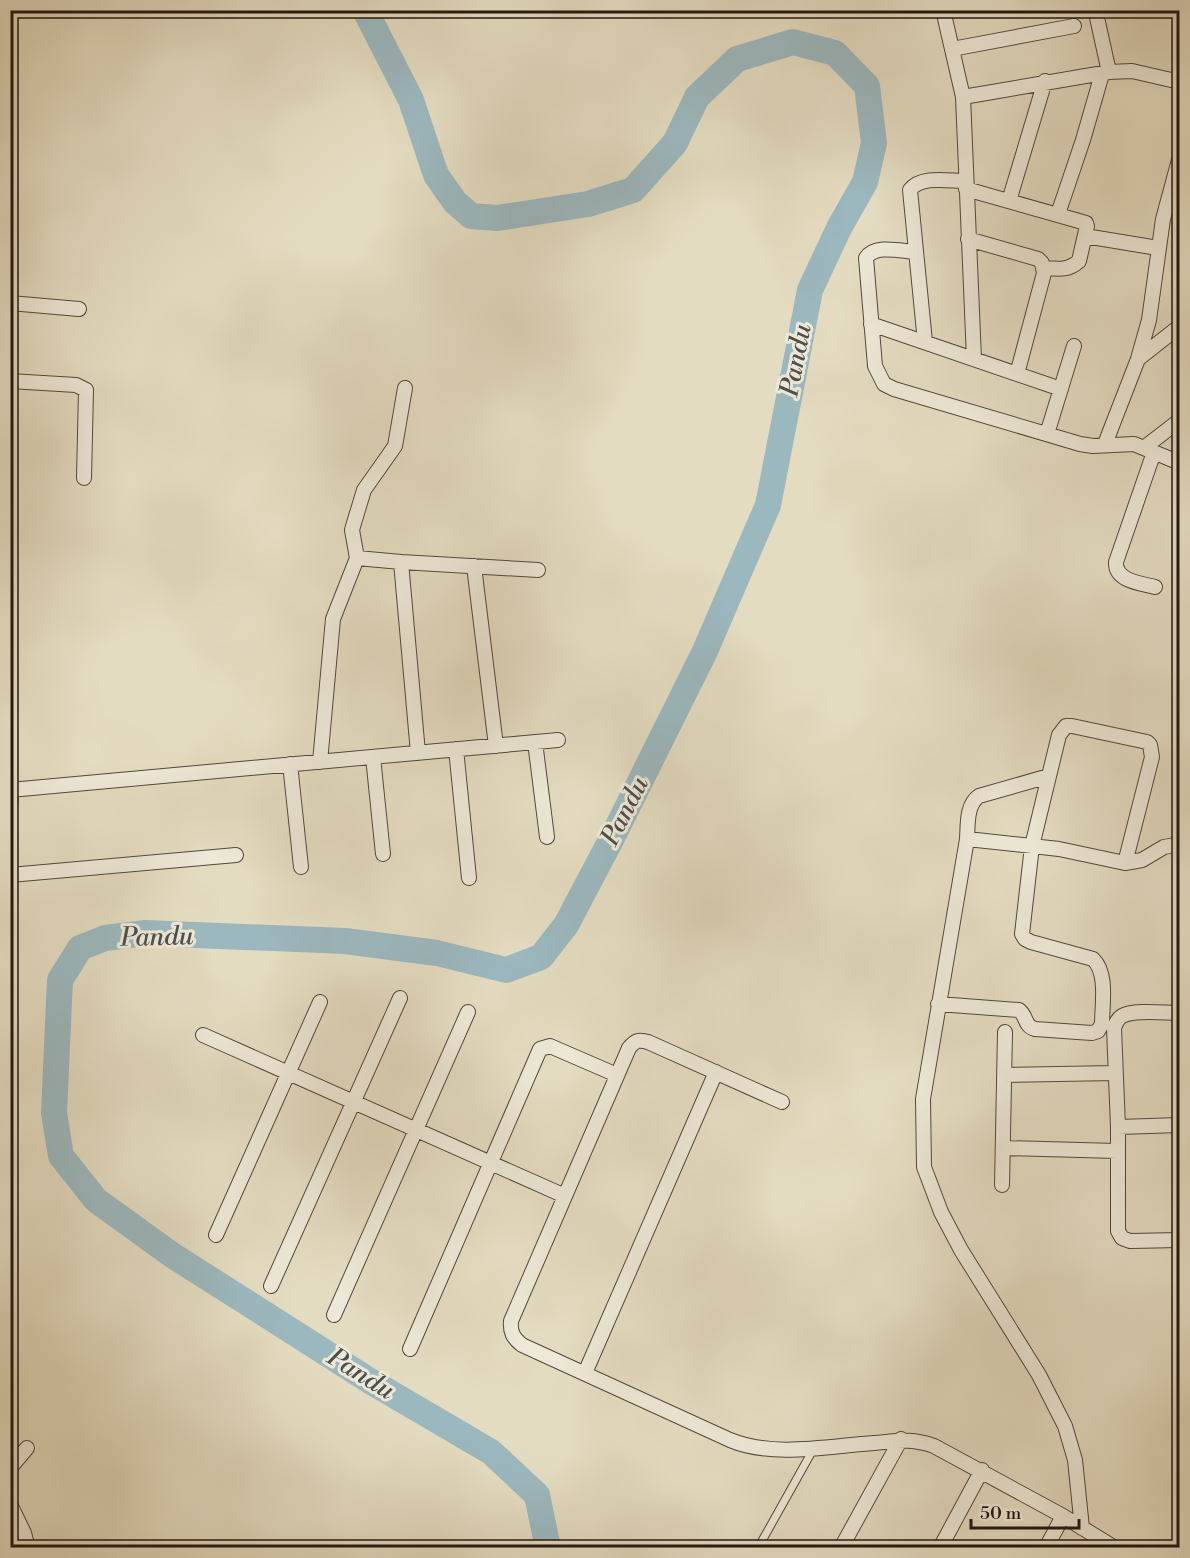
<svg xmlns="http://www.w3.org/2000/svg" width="1190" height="1558" viewBox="0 0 1190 1558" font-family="'Libre Bodoni',serif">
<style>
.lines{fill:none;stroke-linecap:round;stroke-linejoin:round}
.river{stroke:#9cb8bf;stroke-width:26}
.service-casing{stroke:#52483c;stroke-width:9}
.minor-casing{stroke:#52483c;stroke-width:16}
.service{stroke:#ede8d7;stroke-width:7}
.minor{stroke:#ede8d7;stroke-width:14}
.labels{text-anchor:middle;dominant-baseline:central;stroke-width:6;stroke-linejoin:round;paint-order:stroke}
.water-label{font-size:26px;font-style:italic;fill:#4d4f4d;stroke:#ede8d7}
</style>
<rect width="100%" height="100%" fill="#e4dcc1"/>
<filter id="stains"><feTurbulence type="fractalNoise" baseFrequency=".00333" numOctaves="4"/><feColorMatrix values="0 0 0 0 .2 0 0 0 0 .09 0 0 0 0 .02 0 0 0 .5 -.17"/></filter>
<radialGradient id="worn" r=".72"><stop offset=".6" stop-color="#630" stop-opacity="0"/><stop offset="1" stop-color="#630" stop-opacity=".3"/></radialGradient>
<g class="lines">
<!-- river -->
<path class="river" d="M365,10L411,100L436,175L455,202L471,216L497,218L588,204L633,190L675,143L697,97L737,59L793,42L835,53L867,86L874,143L865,182L839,228L810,290L768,505L705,651L612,838L566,925L541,957L506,970L437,953L345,941L146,933L105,938L80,948L60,980L54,1113L61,1156L96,1200L172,1255L370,1381L491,1452L537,1495L548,1548"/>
<defs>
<path id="service" d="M758,1548L814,1448"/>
<path id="minor" d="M943,10L963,97
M1096,13L1109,72
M952,49L1074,26
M966,189L1086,223L1087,226L1079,261C1068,271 1058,269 1044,268
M1009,201L1045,81
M1058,214L1083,140L1102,74
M1085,236L1158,248
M968,239L1038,259L1042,263L1044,273L1017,374
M915,252C900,251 875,244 866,258L875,366L884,384L894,389L1080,444L1093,446L1134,444L1180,463
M10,303L79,309
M871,324L1061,389
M925,342L910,190C921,175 949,181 966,181
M974,359L963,97L1109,72L1132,71L1180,82
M1138,359L1180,326
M10,381L76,385L86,390L84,478
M1047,434L1074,346
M1105,444L1138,359L1149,320L1163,219L1180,156
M1145,447L1180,420
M1154,452L1116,562C1115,581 1140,583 1155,587
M357,558L352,530L354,523L364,490L395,446L405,388
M474,566L496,746
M535,742L547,837
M456,749L469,878
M418,753L401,562L538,570
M373,757L383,854
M320,762L333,619L357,558L401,562
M290,764L301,867
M10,790L558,740
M10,808L11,790
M967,839C968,825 966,805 979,796L1049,776
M10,875L236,855
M938,1004L1019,1010C1027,1016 1024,1026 1035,1029L1092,1033L1098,1031L1102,1024C1102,1005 1108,973 1093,959L1031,942L1025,939L1022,934L1032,846L1059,735L1066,726H1072L1147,742L1150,745L1152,757L1125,863
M1180,1013C1164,1013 1134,1009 1122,1016C1117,1019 1116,1023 1114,1028L1118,1127V1231L1122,1238L1130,1241L1180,1240
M203,1035L565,1196
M1004,1075L1115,1073
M782,1102L648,1042C638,1039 635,1041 629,1048L511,1321C510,1332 513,1338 522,1345L730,1440C773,1458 829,1446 874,1443C898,1441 911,1438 934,1446L1063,1516L1115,1548
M1118,1127L1180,1125
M1003,1148L1117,1151
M1002,1185L1005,1032
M216,1235L320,1002
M271,1286L400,998
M334,1315L468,1012
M410,1349L540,1049L550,1046L617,1075
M585,1373L716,1072
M10,1468L27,1448
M10,1504L24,1533L28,1548
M1082,1528L1075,1460L1065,1426L1039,1375L961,1250L941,1212L924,1167L923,1099L967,839L1059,849L1125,863L1142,860L1164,847L1180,844
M841,1548L901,1439
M940,1548L982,1470
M1046,1548L1063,1516"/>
</defs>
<!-- service casing -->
<use href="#service" class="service-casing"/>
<!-- minor casing -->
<use href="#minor" class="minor-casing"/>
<!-- service -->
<use href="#service" class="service"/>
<!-- minor -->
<use href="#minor" class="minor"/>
</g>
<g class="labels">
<!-- water labels -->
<g class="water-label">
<text transform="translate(796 360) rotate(-79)">Pandu</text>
<text transform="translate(625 811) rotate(-63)">Pandu</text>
<text transform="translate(157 937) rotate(-1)">Pandu</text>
<text transform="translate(361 1374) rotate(32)">Pandu</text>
</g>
</g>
<!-- margin -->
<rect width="1190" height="1558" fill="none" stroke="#e4dcc1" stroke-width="36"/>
<rect x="12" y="12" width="1166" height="1534" fill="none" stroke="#221710" stroke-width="3"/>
<rect x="18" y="18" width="1154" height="1522" fill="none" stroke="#221710" stroke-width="1.5"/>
<!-- scale -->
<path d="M971 1519v9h108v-9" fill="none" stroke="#221710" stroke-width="3"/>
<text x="980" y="1519" font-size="18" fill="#221710" stroke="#ede8d7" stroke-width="4.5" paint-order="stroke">50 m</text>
<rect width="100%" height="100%" filter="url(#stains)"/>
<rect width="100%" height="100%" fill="url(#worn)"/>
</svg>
